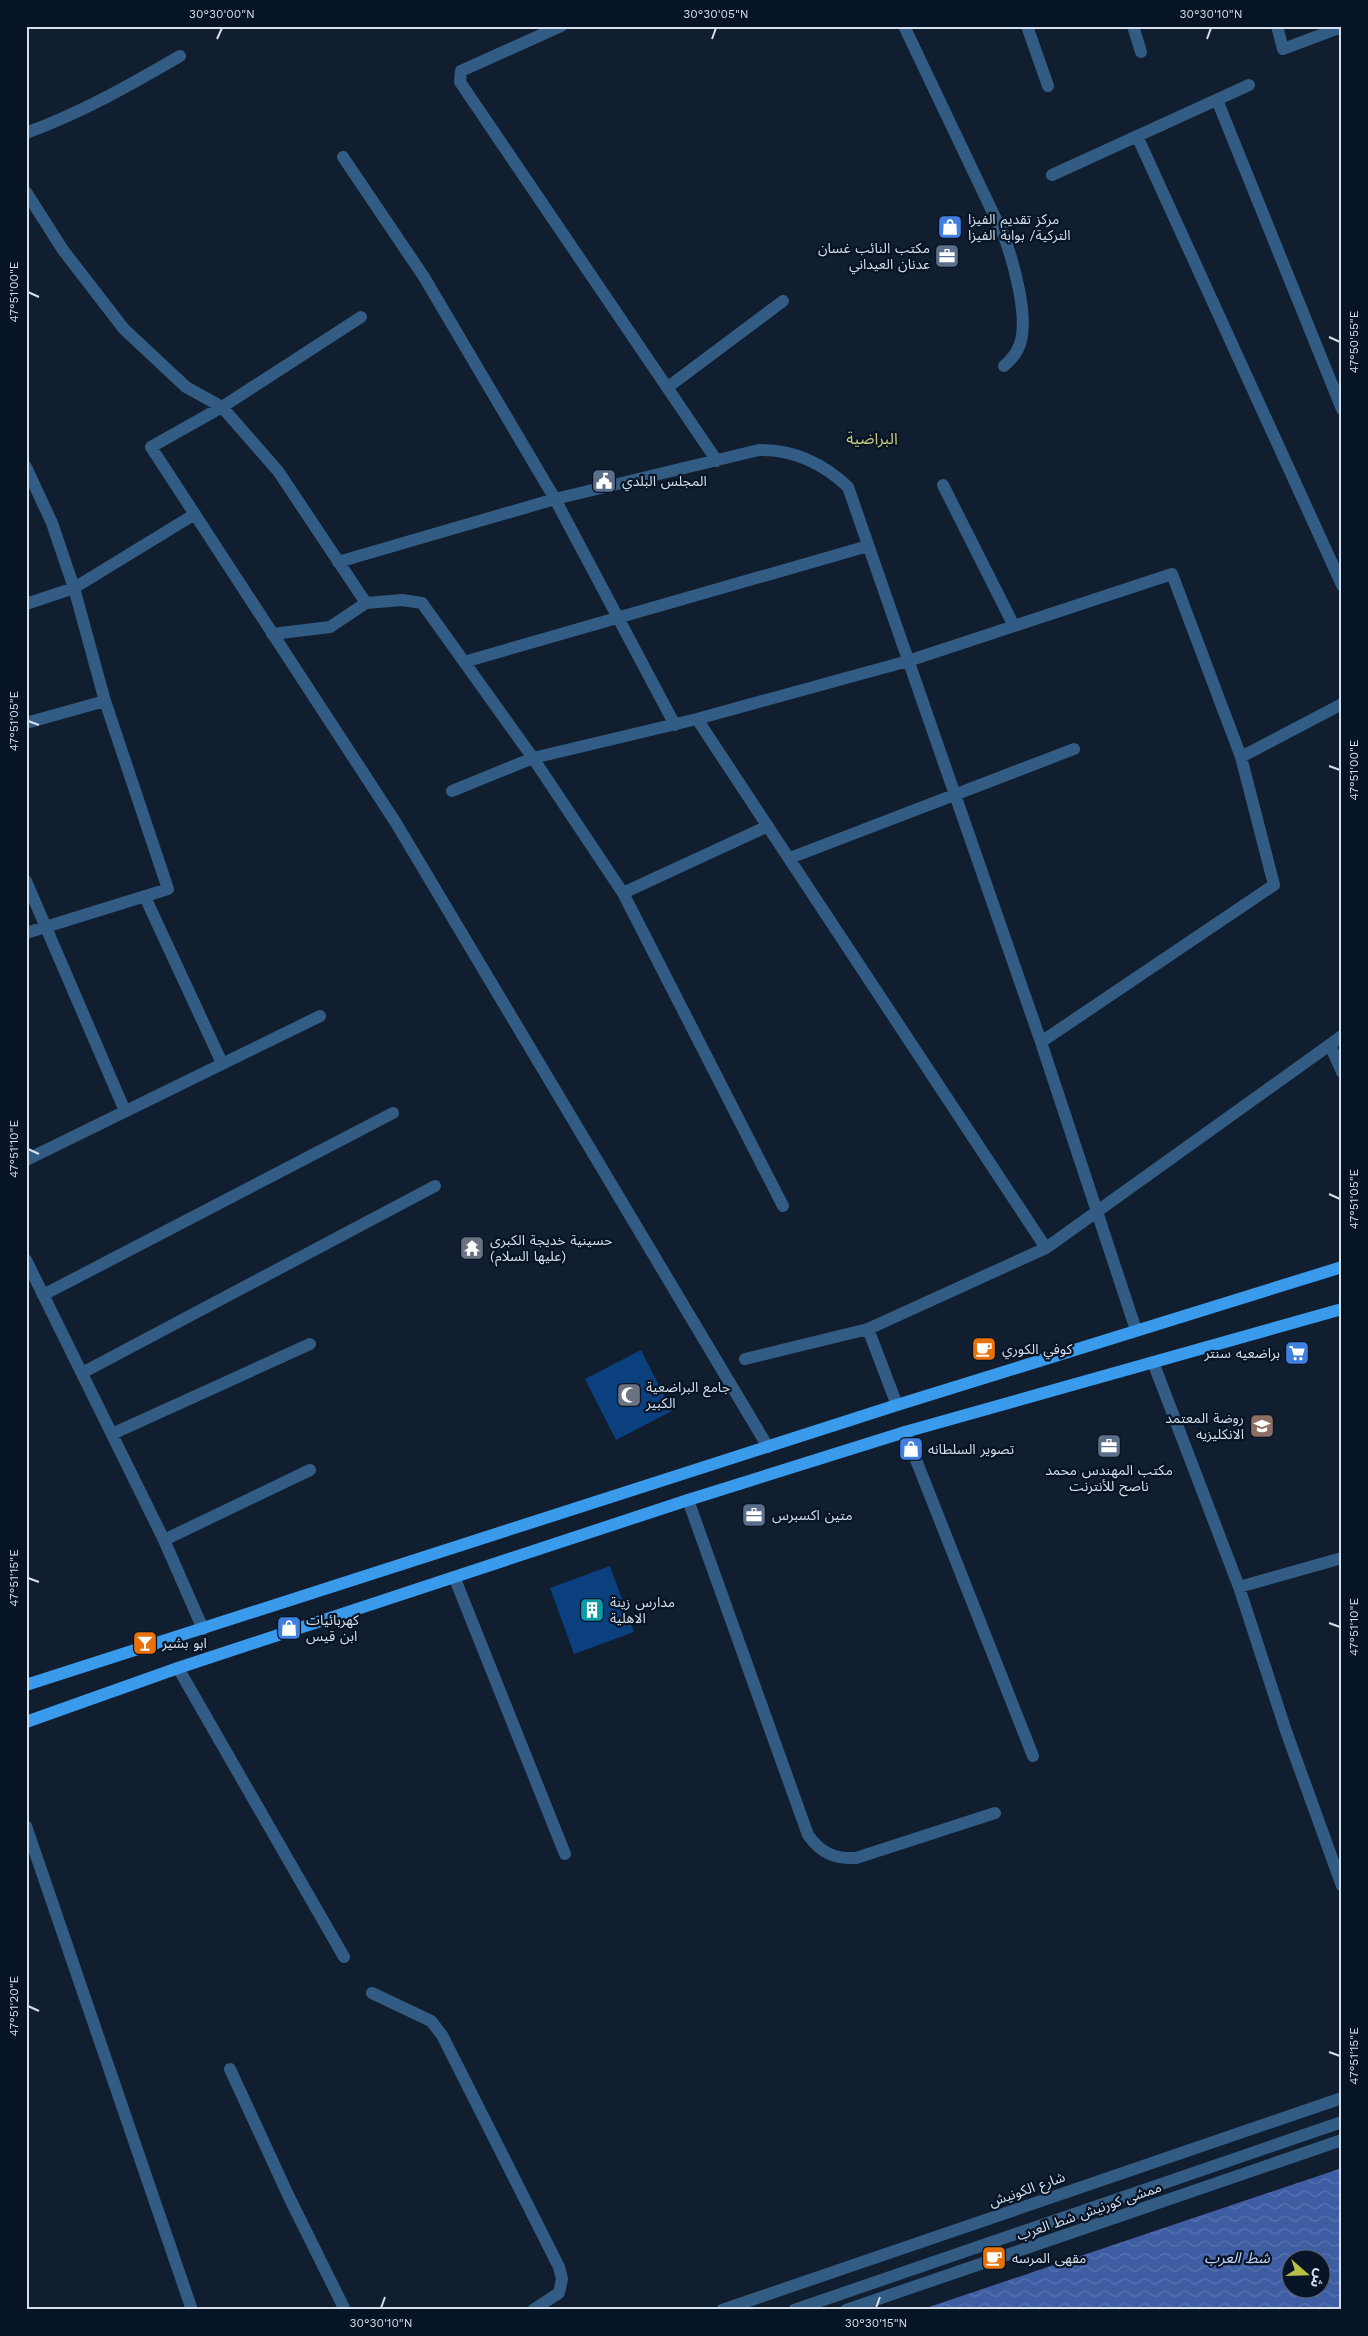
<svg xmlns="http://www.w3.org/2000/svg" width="1368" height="2336" viewBox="0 0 1368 2336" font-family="'Work Sans','Noto Sans Arabic',sans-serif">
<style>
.water{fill:url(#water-waves);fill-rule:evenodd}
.building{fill:#09407d}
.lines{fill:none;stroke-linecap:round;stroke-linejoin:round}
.minor{stroke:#325c83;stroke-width:12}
.major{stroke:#3a9aeb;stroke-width:12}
.ticks{fill:none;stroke:#d6dfec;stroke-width:2}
.labels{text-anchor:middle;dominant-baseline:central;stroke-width:4.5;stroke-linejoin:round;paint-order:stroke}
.poi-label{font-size:14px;fill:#d6dfec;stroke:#071425;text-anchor:start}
.street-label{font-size:14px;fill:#d6dfec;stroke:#071425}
.water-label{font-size:15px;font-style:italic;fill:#c3d6fe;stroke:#071425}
.quarter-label{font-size:16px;fill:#c6cb7e;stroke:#071425}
.neatline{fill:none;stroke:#d6dfec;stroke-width:2}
.ticks-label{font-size:12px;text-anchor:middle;fill:#d6dfec}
</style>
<defs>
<pattern id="water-waves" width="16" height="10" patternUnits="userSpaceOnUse" patternTransform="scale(1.25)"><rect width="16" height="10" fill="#3e5da2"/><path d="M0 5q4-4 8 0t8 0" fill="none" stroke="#5974af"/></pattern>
</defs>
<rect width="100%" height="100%" fill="#101e2f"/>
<!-- water -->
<path class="water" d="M1342,2168V2310H920ZM1290,2258H1320V2288H1290Z"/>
<!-- building -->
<path class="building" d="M641,1350L672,1411L616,1440L585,1379Z
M610,1566L634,1632L574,1654L550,1588Z"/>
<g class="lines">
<!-- minor -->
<path class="minor" d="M561,26L461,71L460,82L717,461
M904,26L1004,236C1014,264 1029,317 1020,344C1017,353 1011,360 1004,366
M1027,26L1048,86
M1133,26L1141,52
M1277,26L1283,49L1342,27
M1217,100L1342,409
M26,133C81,113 130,85 180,56
M1137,136L1342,585
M343,157L424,277L555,499L675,725
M1052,175L1249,85
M26,192L63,250L124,329L186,387L222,407L278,471L366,603L402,600L422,603L533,758L623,893L783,1206
M361,317L222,407L151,447L396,823L768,1447
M668,387L783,301
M26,467L52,523L74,588L105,701L168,889L26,933
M943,485L1014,626
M338,562L555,499L759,450C793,449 824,464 848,487L1041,1042L1136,1330
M26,604L74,588L195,514
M272,634L330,627L366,603
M464,662L868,546
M697,719L1046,1248
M26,723L105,701
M1241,757L1342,704
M452,791L533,758L697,719L908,661L1172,574L1241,757L1274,885L1041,1042
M790,858L1074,749
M26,881L125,1111
M623,893L768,826
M145,897L222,1063
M1330,1045L1342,1072
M26,1160L320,1016
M26,1260L164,1540L203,1629
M43,1295L393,1113
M868,1329L897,1405
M745,1359L868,1329L1046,1248L1342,1036
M1153,1362L1239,1587L1286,1731L1342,1886
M82,1373L435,1186
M905,1432L1033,1756
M112,1434L310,1344
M688,1500L808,1835C821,1853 834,1859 856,1858L995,1813
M164,1540L310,1470
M455,1579L565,1854
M1239,1587L1342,1558
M178,1668L344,1957
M26,1826L192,2310
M372,1993L431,2021L442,2035L559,2267L562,2279L559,2293L533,2310
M230,2069L290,2199L345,2310
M722,2310L1342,2098
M794,2310L1342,2122
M846,2310L1342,2140"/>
<!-- major -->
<path class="major" d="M26,1685L897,1405L1342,1267
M26,1722L178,1668L688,1500L905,1432L1342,1309"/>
</g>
<!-- ticks -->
<path class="ticks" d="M217,39L222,28M712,39L716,28M1207,39L1211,28M28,292L39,297M1329,337L1340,342M28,721L39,725M1329,766L1340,770M28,1149L39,1154M1329,1194L1340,1199M28,1578L39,1582M1329,1623L1340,1627M28,2006L39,2011M1329,2052L1340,2056M381,2308L385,2297M876,2308L880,2297"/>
<!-- icons -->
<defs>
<symbol id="shop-square" viewBox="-11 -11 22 22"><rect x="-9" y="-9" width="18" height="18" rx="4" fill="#3f7fe0" stroke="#071425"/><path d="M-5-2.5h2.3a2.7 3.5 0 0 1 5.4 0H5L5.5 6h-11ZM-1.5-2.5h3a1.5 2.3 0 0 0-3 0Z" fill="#fff"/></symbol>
<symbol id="office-square" viewBox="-11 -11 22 22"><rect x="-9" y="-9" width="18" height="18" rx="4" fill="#5c6f8a" stroke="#071425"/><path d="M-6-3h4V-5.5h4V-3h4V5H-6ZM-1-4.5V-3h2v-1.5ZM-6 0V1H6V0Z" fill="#fff"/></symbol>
<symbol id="civic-square" viewBox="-11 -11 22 22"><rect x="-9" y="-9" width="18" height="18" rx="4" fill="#5c6f8a" stroke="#071425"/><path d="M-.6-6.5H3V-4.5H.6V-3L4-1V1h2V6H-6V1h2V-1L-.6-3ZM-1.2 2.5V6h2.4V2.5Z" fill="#fff"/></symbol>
<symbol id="temple-square" viewBox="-11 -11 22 22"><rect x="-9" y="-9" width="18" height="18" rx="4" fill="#6b7280" stroke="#071425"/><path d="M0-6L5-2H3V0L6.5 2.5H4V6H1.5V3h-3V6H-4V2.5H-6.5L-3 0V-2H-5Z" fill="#fff"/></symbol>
<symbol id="cafe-square" viewBox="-11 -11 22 22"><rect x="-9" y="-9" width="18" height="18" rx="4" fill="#e8710a" stroke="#071425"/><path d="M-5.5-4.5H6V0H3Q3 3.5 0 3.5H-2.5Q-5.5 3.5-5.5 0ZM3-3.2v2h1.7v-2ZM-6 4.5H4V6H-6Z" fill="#fff"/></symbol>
<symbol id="supermarket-square" viewBox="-11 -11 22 22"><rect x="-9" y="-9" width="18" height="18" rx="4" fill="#3f7fe0" stroke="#071425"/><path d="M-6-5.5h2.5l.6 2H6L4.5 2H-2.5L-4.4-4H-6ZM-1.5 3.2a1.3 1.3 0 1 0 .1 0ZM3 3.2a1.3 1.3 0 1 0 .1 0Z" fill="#fff"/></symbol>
<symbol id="mosque-square" viewBox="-11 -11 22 22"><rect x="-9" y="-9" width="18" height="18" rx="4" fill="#6b7280" stroke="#071425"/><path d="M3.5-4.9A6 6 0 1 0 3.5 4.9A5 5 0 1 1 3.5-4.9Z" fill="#fff"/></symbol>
<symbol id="school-square" viewBox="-11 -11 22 22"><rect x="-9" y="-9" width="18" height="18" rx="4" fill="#8d6e63" stroke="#071425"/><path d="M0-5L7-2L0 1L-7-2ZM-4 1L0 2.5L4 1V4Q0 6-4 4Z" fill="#fff"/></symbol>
<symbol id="building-square" viewBox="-11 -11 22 22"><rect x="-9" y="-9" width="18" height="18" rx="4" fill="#0f9aa8" stroke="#071425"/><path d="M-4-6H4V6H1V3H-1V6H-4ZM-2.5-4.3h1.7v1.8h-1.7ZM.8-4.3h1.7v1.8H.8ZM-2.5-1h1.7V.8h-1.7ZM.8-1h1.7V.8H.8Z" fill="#fff"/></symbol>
<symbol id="bar-square" viewBox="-11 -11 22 22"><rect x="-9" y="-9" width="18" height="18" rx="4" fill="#e8710a" stroke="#071425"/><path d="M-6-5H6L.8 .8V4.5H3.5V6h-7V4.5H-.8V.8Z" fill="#fff"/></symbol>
</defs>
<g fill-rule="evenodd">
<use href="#shop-square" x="936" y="213" width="28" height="28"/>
<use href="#office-square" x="933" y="242" width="28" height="28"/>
<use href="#civic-square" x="590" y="467" width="28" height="28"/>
<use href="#temple-square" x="458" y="1234" width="28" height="28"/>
<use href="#cafe-square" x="970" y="1335" width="28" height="28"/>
<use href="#supermarket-square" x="1283" y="1339" width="28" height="28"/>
<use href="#mosque-square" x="615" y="1381" width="28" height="28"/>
<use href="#school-square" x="1248" y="1412" width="28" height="28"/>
<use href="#office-square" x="1095" y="1432" width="28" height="28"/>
<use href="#shop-square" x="897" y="1435" width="28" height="28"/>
<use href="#office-square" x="740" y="1501" width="28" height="28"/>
<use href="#building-square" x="578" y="1596" width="28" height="28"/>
<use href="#shop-square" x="275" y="1614" width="28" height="28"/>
<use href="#bar-square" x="131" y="1629" width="28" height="28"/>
<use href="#cafe-square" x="980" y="2244" width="28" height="28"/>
</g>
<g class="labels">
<!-- poi labels -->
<g class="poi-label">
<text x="968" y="219">مركز تقديم الفيزا<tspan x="968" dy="16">التركية/ بوابة الفيزا</tspan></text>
<text x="930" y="248" text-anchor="end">مكتب النائب غسان<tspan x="930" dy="16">عدنان العيداني</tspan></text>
<text x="622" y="481">المجلس البلدي</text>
<text x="490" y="1240">حسينية خديجة الكبرى<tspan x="490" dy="16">(عليها السلام)</tspan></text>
<text x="1002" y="1349">كوفي الكوري</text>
<text x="1280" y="1353" text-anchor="end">براضعيه سنتر</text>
<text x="646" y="1387">جامع البراضعية<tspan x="646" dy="16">الكبير</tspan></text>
<text x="1244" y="1418" text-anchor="end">روضة المعتمد<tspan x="1244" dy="16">الانكليزيه</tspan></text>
<text x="928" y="1449">تصوير السلطانه</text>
<text x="1109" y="1470" text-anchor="middle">مكتب المهندس محمد<tspan x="1109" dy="16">ناصح للأنترنت</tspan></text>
<text x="772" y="1515">متين اكسبرس</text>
<text x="610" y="1602">مدارس زينة<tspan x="610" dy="16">الاهلية</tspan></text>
<text x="306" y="1620">كهربائيات<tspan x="306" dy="16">ابن قيس</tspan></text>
<text x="162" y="1643">ابو بشير</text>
<text x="1012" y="2258">مقهى المرسه</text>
</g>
<!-- street labels -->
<g class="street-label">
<text transform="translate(1027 2189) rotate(-19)">شارع الكونيش</text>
<text transform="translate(1089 2211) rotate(-19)">ممشى كورنيش شط العرب</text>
</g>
<!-- water labels -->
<g class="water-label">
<text x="1237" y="2258">شط العرب</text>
</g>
<!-- quarter labels -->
<g class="quarter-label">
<text x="872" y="438">البراضية</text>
</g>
</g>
<!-- border -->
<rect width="1368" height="2336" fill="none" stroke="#071425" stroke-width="55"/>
<!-- north arrow -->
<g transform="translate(1306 2274) rotate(110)"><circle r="24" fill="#071425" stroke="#5a6575"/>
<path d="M0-4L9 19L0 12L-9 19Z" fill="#bac045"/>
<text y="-8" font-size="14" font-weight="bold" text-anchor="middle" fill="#d6dfec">ش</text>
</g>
<rect x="28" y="28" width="1312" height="2280" class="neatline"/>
<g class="ticks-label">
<text x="222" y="18">30°30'00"N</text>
<text x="716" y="18">30°30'05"N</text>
<text x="1211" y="18">30°30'10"N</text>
<text transform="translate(14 292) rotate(-90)" y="4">47°51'00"E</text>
<text transform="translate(1354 342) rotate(-90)" y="4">47°50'55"E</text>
<text transform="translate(14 721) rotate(-90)" y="4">47°51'05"E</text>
<text transform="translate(1354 770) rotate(-90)" y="4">47°51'00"E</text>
<text transform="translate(14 1149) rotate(-90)" y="4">47°51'10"E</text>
<text transform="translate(1354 1199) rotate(-90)" y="4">47°51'05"E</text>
<text transform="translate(14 1578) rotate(-90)" y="4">47°51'15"E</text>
<text transform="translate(1354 1627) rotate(-90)" y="4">47°51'10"E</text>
<text transform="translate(14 2006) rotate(-90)" y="4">47°51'20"E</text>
<text transform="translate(1354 2056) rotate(-90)" y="4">47°51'15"E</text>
<text x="381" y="2327">30°30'10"N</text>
<text x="876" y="2327">30°30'15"N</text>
</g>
</svg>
